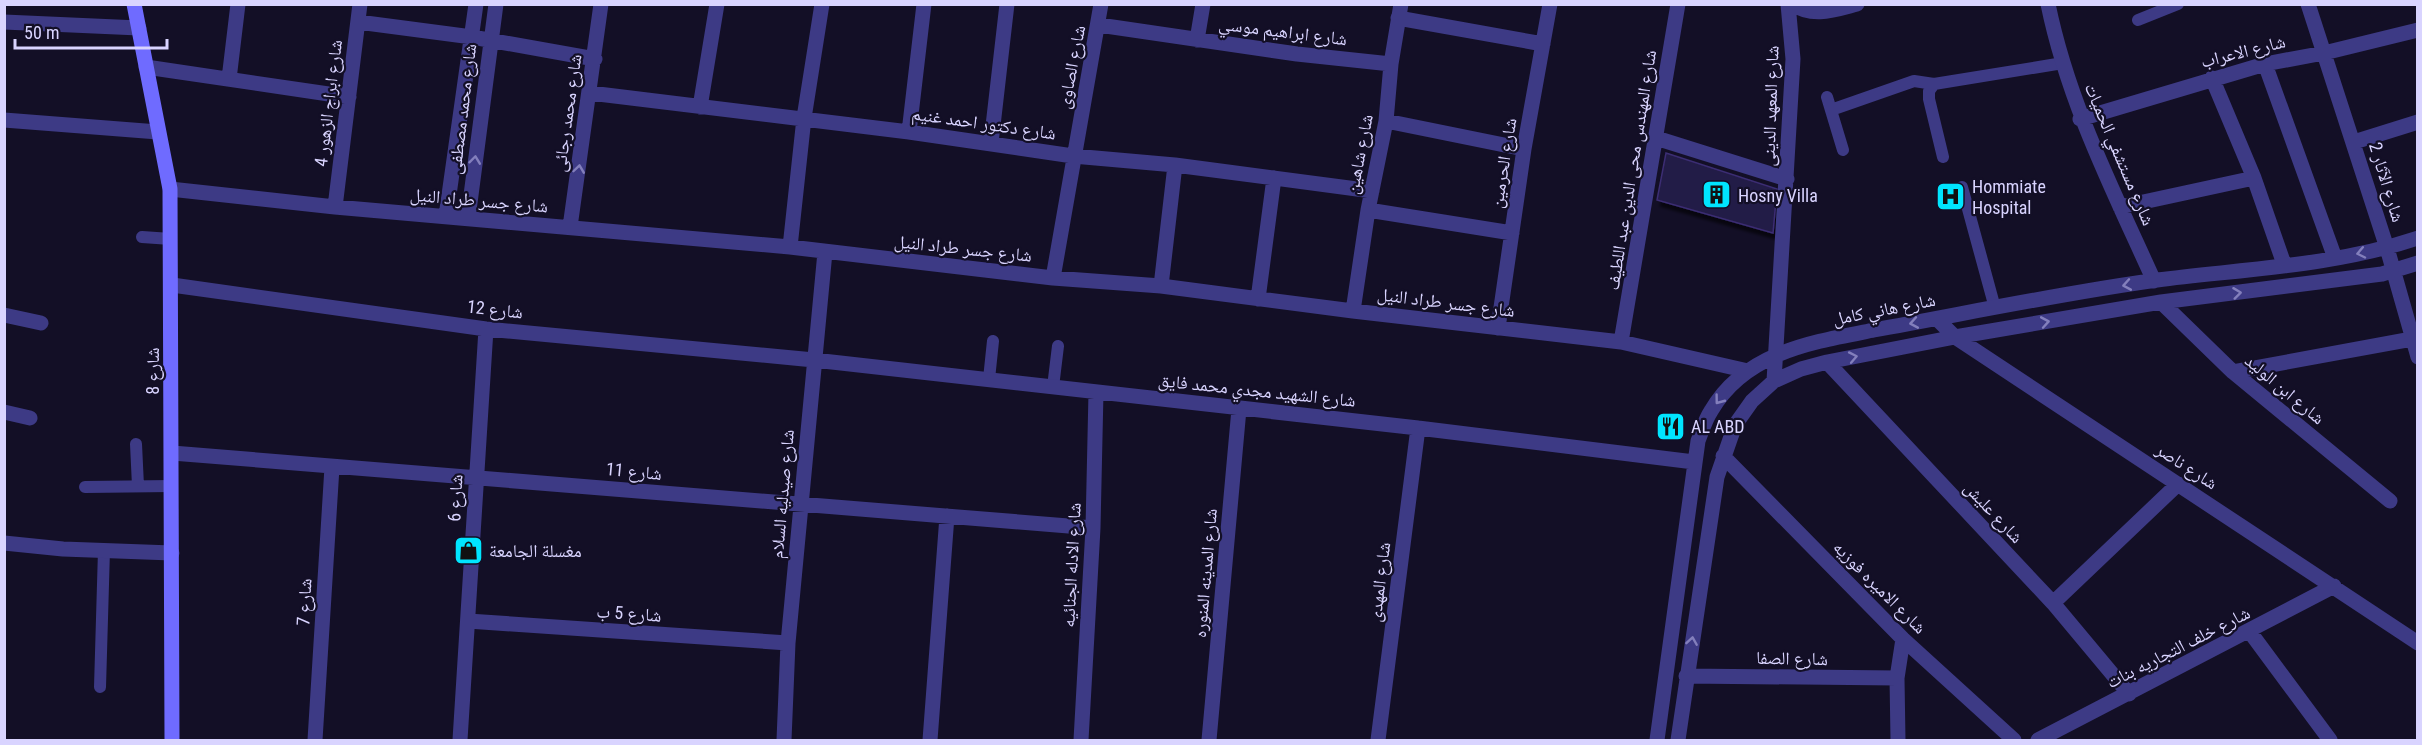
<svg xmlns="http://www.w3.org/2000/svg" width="2422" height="745" viewBox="0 0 2422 745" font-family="'Roboto Condensed','Noto Naskh Arabic',sans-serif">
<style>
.building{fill:#241b47;stroke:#3b2d73;stroke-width:1.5;filter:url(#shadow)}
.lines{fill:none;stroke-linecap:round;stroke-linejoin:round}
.lane{stroke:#3d3a85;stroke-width:12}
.street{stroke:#3d3a85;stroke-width:15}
.secondary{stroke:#6f6bff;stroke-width:15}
.oneway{stroke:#837fbc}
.labels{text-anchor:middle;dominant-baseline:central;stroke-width:4.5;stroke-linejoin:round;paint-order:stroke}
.street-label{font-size:18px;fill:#d9d4ff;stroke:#130f26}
.poi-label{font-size:18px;fill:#d9d4ff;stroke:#130f26;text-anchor:start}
</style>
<defs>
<filter id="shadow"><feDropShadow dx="3.5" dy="6" stdDeviation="1.5" flood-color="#0009"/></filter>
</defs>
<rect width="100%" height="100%" fill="#130f26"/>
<!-- building -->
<path class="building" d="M1666,153L1777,189L1773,233L1657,200Z"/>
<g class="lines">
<!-- lane -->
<path class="lane" d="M2138,20L2178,4
M1827,97L1843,150
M1831,110L1914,81L1934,84
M1943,157L1929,99V91L1934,84L2063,63
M1962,187L1995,308
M142,237L171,239
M989,379L993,341
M1053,387L1058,346
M136,444L138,486
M85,487L172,486
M100,687L104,550"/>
<!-- street -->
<path class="street" d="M1792,4C1813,18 1834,10 1857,4
M2048,4C2068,102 2113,190 2154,281
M2308,4L2387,248L2418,357
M1398,18L1543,44
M4,22L139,28
M358,22L472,37L595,59
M1099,25L1297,54L1391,64
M1197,40L1203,4
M2265,64L2335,258
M146,67L349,97
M2212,78L2254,178L2284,264
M229,79L238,4
M590,93L909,132L1073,156L1175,165L1372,191
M700,107L717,4
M2080,119L2265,64L2324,53L2418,30
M4,120L158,132
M1386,121L1524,149
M909,132L924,4
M1656,138L1787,179
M2354,142L2418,122
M991,143L1007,4
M170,189L335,207L790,247L1053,278L1161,286L1353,311L1621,342L1748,371
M335,207L360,4
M2120,207L2254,178
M1368,210L1512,233
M446,216L476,4
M468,218L496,4
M570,227L601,4
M790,247L804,118L822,4
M1053,278L1101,4
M172,285L486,329L814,360L1418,428L1694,462
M1161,286L1175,165
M1258,299L1274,178
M2161,302L2233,372L2390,501
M1353,311L1368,210L1386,121L1391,64L1401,4
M4,315L41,323
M1937,319L1955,337L2418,643
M1498,328L1524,149L1550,4
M1621,342L1678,4
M1827,362L2053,603L2129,694
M2233,372L2412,339
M1774,381L1793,59L1788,4
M4,412L30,418
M172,453L1093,528
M1723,456L1903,639L2014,740
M4,543L63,549L172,553
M2053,603L2178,484
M468,621L788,643
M2250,632L2330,740
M1686,676L1897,678
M315,740L332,467
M460,740L486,329
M784,740L788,643L825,252
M930,740L947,516
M1081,740L1093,528L1096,392
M1209,740L1239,409
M1378,740L1418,428
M1657,740L1698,441C1702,431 1705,420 1711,411C1745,352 1813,342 1874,330C1968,313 2063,293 2157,280C2244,269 2334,266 2418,238
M1678,740L1717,477L1735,425L1752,401L1774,381L1801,369L1827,362L1955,337L2161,302L2382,274L2418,263
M1898,740L1897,678L1903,639
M2038,740L2334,586"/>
<!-- secondary -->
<path class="secondary" d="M134,4L170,189L172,740"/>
</g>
<!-- one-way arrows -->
<defs><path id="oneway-chevron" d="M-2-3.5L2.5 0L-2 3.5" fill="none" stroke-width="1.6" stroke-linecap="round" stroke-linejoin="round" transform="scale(1.5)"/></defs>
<g class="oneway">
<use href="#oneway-chevron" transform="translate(475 160) rotate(-83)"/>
<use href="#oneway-chevron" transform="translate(579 169) rotate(-82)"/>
<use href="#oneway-chevron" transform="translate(2361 253) rotate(168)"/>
<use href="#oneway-chevron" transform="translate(2127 285) rotate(170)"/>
<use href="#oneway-chevron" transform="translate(2237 293) rotate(-7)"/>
<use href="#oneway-chevron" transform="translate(2045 322) rotate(-10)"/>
<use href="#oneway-chevron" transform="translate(1914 323) rotate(170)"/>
<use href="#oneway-chevron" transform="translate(1853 357) rotate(-11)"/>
<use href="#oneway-chevron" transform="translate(1719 400) rotate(127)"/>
<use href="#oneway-chevron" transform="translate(1692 641) rotate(-81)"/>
</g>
<!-- icons -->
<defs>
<symbol id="building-square" viewBox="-11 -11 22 22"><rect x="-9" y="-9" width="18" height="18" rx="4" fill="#00e5ff" stroke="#130f26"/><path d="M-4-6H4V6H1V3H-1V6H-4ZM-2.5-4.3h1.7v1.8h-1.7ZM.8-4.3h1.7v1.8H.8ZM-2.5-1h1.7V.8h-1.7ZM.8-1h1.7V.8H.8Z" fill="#111"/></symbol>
<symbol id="hospital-square" viewBox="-11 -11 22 22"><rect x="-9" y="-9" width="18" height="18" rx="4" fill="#00e5ff" stroke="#130f26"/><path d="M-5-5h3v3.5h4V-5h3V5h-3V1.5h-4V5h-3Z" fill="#111"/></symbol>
<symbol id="restaurant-square" viewBox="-11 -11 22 22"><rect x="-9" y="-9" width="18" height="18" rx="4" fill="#00e5ff" stroke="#130f26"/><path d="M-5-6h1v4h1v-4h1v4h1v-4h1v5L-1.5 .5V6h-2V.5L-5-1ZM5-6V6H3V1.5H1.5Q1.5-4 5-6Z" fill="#111"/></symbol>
<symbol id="shop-square" viewBox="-11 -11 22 22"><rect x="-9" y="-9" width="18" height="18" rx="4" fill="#00e5ff" stroke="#130f26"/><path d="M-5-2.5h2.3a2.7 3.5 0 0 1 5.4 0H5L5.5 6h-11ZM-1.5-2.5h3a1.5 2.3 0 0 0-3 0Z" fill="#111"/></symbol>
</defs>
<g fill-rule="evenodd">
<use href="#building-square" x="1700" y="178" width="33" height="33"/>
<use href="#hospital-square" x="1934" y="180" width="33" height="33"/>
<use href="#restaurant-square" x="1654" y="410" width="33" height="33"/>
<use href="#shop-square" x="452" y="534" width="33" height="33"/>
</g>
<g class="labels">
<!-- street labels -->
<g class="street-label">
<text transform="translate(1283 31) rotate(7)">شارع ابراهيم موسي</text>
<text transform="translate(2243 51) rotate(-14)">شارع الاعراب</text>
<text transform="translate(1071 67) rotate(-79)">شارع الصاوى</text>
<text transform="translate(328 103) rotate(-83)">شارع ابراج الزهور 4</text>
<text transform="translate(1770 106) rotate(-88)">شارع المعهد الدينى</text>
<text transform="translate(462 109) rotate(-83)">شارع محمد مصطفى</text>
<text transform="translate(567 113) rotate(-82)">شارع محمد رجائى</text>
<text transform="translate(984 123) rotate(8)">شارع دكتور احمد غنيم</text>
<text transform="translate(1359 154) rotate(-79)">شارع شاهين</text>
<text transform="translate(2120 154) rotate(67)">شارع مستشفي الحميات</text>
<text transform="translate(1503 163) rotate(-81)">شارع الحرمين</text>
<text transform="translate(1631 170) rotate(-81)">شارع المهندس محى الدين عبد اللطيف</text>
<text transform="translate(2387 182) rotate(73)">شارع الآثار 2</text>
<text transform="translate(479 200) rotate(5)">شارع جسر طراد النيل</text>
<text transform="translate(963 248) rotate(6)">شارع جسر طراد النيل</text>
<text transform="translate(1446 302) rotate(7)">شارع جسر طراد النيل</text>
<text transform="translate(495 309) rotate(6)">شارع 12</text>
<text transform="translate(1884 309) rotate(-11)">شارع هاني كامل</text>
<text transform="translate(152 371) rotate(-90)">شارع 8</text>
<text transform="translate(2285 389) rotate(40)">شارع ابن الوليد</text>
<text transform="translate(1257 390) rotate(6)">شارع الشهيد مجدي محمد فايق</text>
<text transform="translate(2187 466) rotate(33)">شارع ناصر</text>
<text transform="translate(634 471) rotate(5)">شارع 11</text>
<text transform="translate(782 494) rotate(-85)">شارع صيدليه السلام</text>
<text transform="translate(455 498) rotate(-87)">شارع 6</text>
<text transform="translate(1994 512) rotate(47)">شارع عليش</text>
<text transform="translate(1071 565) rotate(-87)">شارع الادله الجنائيه</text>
<text transform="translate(1205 573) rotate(-85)">شارع المدينه المنوره</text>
<text transform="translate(1379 582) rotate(-83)">شارع المهدى</text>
<text transform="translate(1880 587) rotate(45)">شارع الاميره فوزيه</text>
<text transform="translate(304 602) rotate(-87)">شارع 7</text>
<text transform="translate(629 613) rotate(4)">شارع 5 ب</text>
<text transform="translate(2178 647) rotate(-27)">شارع خلف التجاريه بنات</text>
<text transform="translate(1792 658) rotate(1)">شارع الصفا</text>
</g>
<!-- poi labels -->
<g class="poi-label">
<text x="1972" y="186">Hommiate<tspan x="1972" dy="21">Hospital</tspan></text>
<text x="1738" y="195">Hosny Villa</text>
<text x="1691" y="426">AL ABD</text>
<text x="489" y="550">مغسلة الجامعة</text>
</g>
</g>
<!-- border -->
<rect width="2422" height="745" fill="none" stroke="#d9d4ff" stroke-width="12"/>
<!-- scale -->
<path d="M15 39v9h152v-9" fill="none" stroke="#d9d4ff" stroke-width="3"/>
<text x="24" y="39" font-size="18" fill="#d9d4ff" stroke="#130f26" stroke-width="4.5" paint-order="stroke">50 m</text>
</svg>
